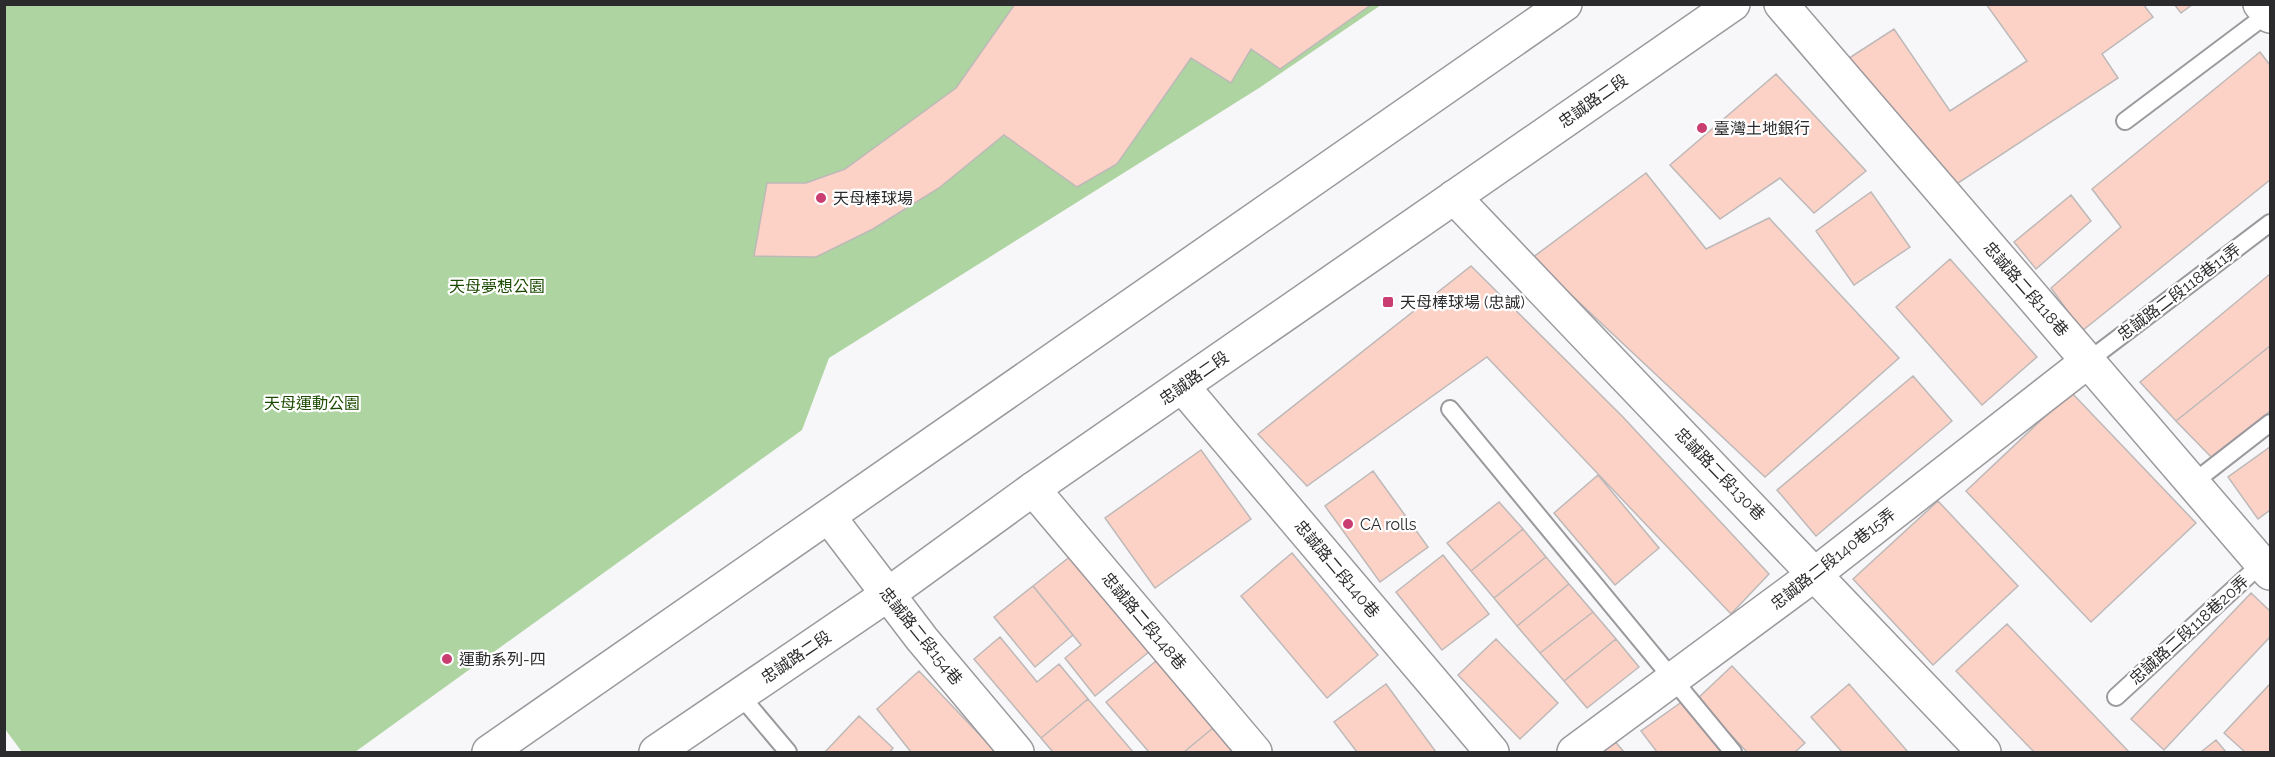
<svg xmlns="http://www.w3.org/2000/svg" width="2275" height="757" viewBox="0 0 2275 757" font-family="Raleway,'Noto Sans TC',sans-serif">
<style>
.green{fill:#aed4a1}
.building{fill:#fcd2c7;stroke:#bdb9b8;stroke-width:1.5}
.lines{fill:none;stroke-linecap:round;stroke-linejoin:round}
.lane-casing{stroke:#9b999d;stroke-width:20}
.street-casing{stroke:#9b999d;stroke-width:36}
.secondary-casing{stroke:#9b999d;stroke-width:36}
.lane{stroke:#fff;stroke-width:16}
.street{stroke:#fff;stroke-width:33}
.secondary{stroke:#fff;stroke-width:33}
.poi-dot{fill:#c93d71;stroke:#fff;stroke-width:2}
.labels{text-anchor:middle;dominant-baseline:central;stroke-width:4.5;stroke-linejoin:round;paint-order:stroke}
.street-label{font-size:16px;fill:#2b2a2c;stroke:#fff}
.poi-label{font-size:16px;fill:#2b2a2c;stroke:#fff;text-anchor:start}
.park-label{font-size:16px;fill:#1b4b00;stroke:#fff}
</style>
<rect width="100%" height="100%" fill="#f7f6f9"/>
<!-- green -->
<path class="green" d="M5,5H1381L1259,88L829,358L802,430L355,752H22L5,729Z"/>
<!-- building -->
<path class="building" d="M1015,4H1372L1280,69L1251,49L1231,83L1191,58L1117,164L1077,187L1004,135L939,188L873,229L816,257L754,256L767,183H806L845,169L956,88Z
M1986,4H2143L2153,17L2102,54L2118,78L1955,185L1840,64L1894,29L1950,111L2027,61Z
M2174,4H2193L2181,13Z
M2260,52L2270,65V180L2082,331L2051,288L2121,227L2092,189Z
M1776,74L1866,171L1814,213L1780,178L1720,219L1670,165Z
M1646,173L1706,249L1769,218L1899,358L1765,477L1532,258Z
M1871,192L1910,247L1854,285L1816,231Z
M2071,195L2091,221L2036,269L2014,242Z
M1950,259L2037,357L1982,405L1896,307Z
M1471,266L1622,416L1769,574L1731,614L1487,357L1307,486L1258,434Z
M2270,274V346L2176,421L2140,382Z
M2270,346V411L2216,462L2176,421Z
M1913,376L1952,421L1816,536L1777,490Z
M2071,392L2196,523L2091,622L1966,491Z
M2270,447V510L2258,519L2228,477Z
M1201,450L1251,519L1155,588L1105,518Z
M1373,471L1428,547L1380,582L1325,506Z
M1598,475L1659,548L1615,585L1554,513Z
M1938,501L2018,586L1933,665L1853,579Z
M1499,502L1523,529L1471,571L1447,543Z
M1523,529L1546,557L1494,598L1471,571Z
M1292,553L1378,655L1327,698L1241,596Z
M1072,555L1150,651L1095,696L1065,658L1081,645L1033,586Z
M1443,555L1489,614L1442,650L1396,592Z
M1546,557L1569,584L1517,626L1494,598Z
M1569,584L1593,612L1540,653L1517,626Z
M1033,586L1073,635L1035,667L994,617Z
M2251,593L2270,611V637L2164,750L2131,719Z
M1593,612L1616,639L1564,681L1540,653Z
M2007,624L2129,752H2034L1956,671Z
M1000,637L1037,682L1059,664L1088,699L1041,738L974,659Z
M1496,639L1558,703L1520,739L1458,675Z
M1616,639L1639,667L1587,708L1564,681Z
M1156,661L1213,728L1184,752H1149L1106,702Z
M1732,666L1805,743L1795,752H1747L1697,699Z
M919,671L996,752H911L877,709Z
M1386,684L1436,752H1357L1334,722Z
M1849,684L1908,752H1842L1811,717Z
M2270,684V752H2245L2224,733Z
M1088,699L1133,752H1053L1041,738Z
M1683,701L1721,752H1657L1641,731Z
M859,716L893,748L890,752H825Z
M1213,728L1233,752H1184Z
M1608,733L1624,752H1584Z
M2216,740L2226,752H2201Z"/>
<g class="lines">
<defs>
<path id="lane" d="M2125,121L2270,12
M2088,361L2270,223
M1450,409L1733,752
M2194,482L2270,423
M740,695L788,752
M2116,697L2261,564"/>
<path id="street" d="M1781,4L2270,573
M2260,4L2270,16
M1454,197L1984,752
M1182,386L1492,752
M1033,489L1255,752
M829,517L922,639L1017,752
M1574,752L1815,574L2088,361"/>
<path id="secondary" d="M489,752L1565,4
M656,752L887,595L1033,489L1733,4"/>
</defs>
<!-- lane casing -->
<use href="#lane" class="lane-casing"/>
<!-- street casing -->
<use href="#street" class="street-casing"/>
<!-- secondary casing -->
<use href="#secondary" class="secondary-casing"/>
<!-- lane -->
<use href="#lane" class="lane"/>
<!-- street -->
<use href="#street" class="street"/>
<!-- secondary -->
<use href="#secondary" class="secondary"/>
</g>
<!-- markers -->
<g class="poi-dot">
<circle cx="1702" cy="128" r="6"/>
<circle cx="821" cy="198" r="6"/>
<rect x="1382" y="296" width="12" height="12" rx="3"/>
<circle cx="1348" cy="524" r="6"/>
<circle cx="447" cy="659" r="6"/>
</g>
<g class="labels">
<!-- street labels -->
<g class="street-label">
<text transform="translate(1593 101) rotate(-35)">忠誠路二段</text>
<text transform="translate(2026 289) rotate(49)">忠誠路二段118巷</text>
<text transform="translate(2179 292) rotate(-37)">忠誠路二段118巷11弄</text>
<text transform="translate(1194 378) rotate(-35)">忠誠路二段</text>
<text transform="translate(1720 474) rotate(46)">忠誠路二段130巷</text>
<text transform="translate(1833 559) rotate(-38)">忠誠路二段140巷15弄</text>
<text transform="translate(1337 569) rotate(50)">忠誠路二段140巷</text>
<text transform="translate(1144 621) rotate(50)">忠誠路二段148巷</text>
<text transform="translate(2189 630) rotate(-42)">忠誠路二段118巷20弄</text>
<text transform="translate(921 636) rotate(51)">忠誠路二段154巷</text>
<text transform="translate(796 657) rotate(-34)">忠誠路二段</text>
</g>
<!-- poi labels -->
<g class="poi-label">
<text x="1714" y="128">臺灣土地銀行</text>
<text x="833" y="198">天母棒球場</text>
<text x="1400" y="302">天母棒球場 (忠誠)</text>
<text x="1360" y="524">CA rolls</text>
<text x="459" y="659">運動系列-四</text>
</g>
<!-- park labels -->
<g class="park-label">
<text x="497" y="286">天母夢想公園</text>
<text x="312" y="403">天母運動公園</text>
</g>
</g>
<!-- border -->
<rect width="2275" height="757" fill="none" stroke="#2b2a2c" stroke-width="12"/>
</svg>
